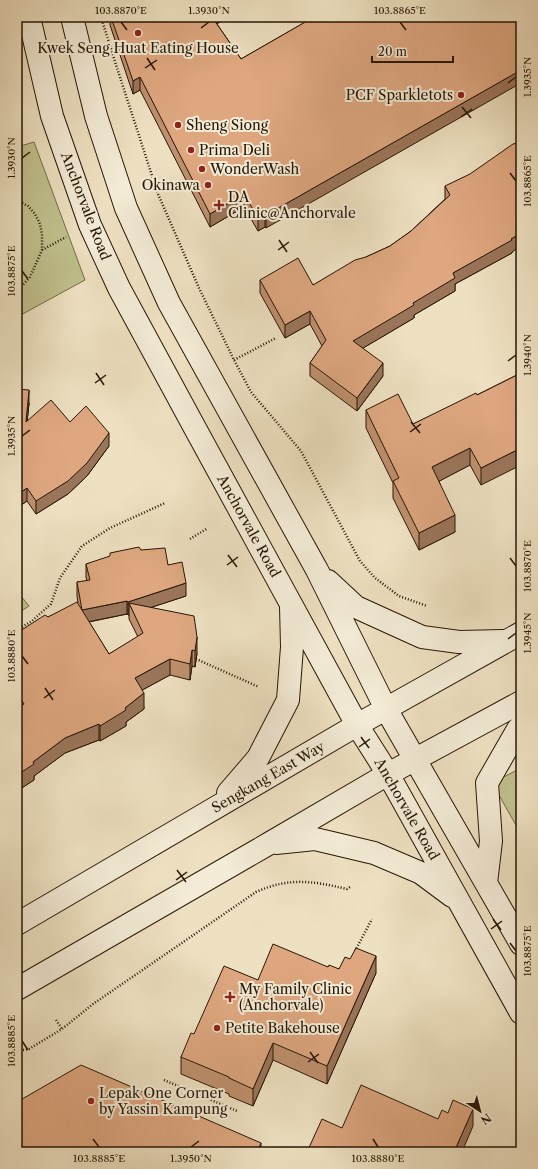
<svg xmlns="http://www.w3.org/2000/svg" width="538" height="1169" viewBox="0 0 538 1169" font-family="'Libre Caslon Text',serif">
<style>
.green{fill:#c0c18e;stroke:#736c4a}
.lines{fill:none;stroke-linecap:round;stroke-linejoin:round}
.secondary-casing{stroke:#261605;stroke-width:24}
.path{stroke:#261605;stroke-width:2.5;stroke-dasharray:1 2;stroke-linecap:butt}
.secondary{stroke:#f4ecd7;stroke-width:22}
.wall{fill:#bf906e;stroke:#261605;fill-rule:evenodd}
.shaded-wall{fill:#9b755a;stroke:#261605}
.building{fill:#dea780;stroke:#261605}
.ticks{fill:none;stroke:#261605;stroke-width:1.5}
.poi-dot{fill:#8f2418;stroke:#f4ecd7;stroke-width:1.5}
.labels{text-anchor:middle;dominant-baseline:central;stroke-width:4;stroke-linejoin:round;paint-order:stroke}
.poi-label{font-size:14px;fill:#261605;stroke:#f4ecd7;text-anchor:start}
.street-label{font-size:14px;fill:#261605;stroke:#f4ecd7}
.neatline{fill:none;stroke:#261605;stroke-width:1.5}
.ticks-label{font-size:10px;text-anchor:middle;fill:#261605}
</style>
<rect width="100%" height="100%" fill="#eee1c2"/>
<filter id="stains"><feTurbulence type="fractalNoise" baseFrequency=".005" numOctaves="4"/><feColorMatrix values="0 0 0 0 .2 0 0 0 0 .09 0 0 0 0 .02 0 0 0 .5 -.17"/></filter>
<radialGradient id="worn" r=".72"><stop offset=".6" stop-color="#630" stop-opacity="0"/><stop offset="1" stop-color="#630" stop-opacity=".3"/></radialGradient>
<!-- green -->
<path class="green" d="M34,142L85,280L17,317V147Z
M17,591L29,606L17,614Z
M521,768V834L492,783Z"/>
<g class="lines">
<defs>
<path id="secondary" d="M29,17L52,116L90,225L119,288L196,430L357,725L388,774L521,1013
M72,17L96,116L126,208L169,303L317,570L386,709L521,944
M328,581L356,607L422,637L459,642L503,641
M228,793L258,758L288,700L292,647L291,606
M276,843L315,839L374,853L421,873L452,896
M486,883L491,841L487,783L518,729L521,726
M17,924L357,725L521,633
M17,989L270,843L388,774L521,702"/>
</defs>
<!-- secondary casing -->
<use href="#secondary" class="secondary-casing"/>
<!-- path -->
<path class="path" d="M101,17L117,68L158,194L199,288L234,360L251,392L301,451L360,561L375,578L399,596L427,606
M17,200L28,206L35,214L40,224L42,235V250L30,277L17,291
M42,250L66,237
M234,360L276,338
M190,539L208,528
M17,630L32,621L51,604L60,578L82,546L110,528L165,503
M196,659L259,687
M521,788L519,791L521,825
M355,951L372,919
M56,1020L62,1029
M17,1051L29,1049L62,1029L93,1004L256,892C290,877 312,881 347,889L350,887
M164,1080L237,1111"/>
<!-- secondary -->
<use href="#secondary" class="secondary"/>
</g>
<!-- wall -->
<path class="wall" d="M110,17H228L217,24L241,59L314,17L266,228L265,227L258,231L244,207L210,227L140,90L133,94L110,25Z
M445,186L512,252V253L455,284V291L414,315V318L363,348L383,376L357,411L310,376V363L322,346L310,324L285,338L260,293V280L313,285L366,257L390,246L411,231L445,199Z
M521,373L481,485L470,465L439,481L455,532L419,550L393,498V483L366,428V410L413,424L477,395Z
M29,403L27,420L70,422L109,446L87,476L68,494L36,514L27,501L17,508Z
M141,550L168,565L186,596L152,607L197,653L195,667L192,666L190,680L170,675L142,690L144,709L126,722V726L100,741L99,740L65,753L34,776V780L17,791V635L20,633V631L48,617L78,603L77,596V582L87,581L86,577V564ZM127,614L128,615H129V619L138,637L109,654L89,622Z
M328,967L339,969L376,973L327,1084L273,1060L253,1106L229,1096V1094L181,1074V1057L194,1034L258,980Z"/>
<!-- shaded-wall -->
<path class="shaded-wall" d="M210,17H228L210,27Z
M521,70V83L266,228V215Z
M140,77V90L133,94V81Z
M244,194V207L210,227V214Z
M265,214V227L258,231V218Z
M521,233V246L512,252V253L455,284V291L414,315V318L353,354V341L413,303L453,273Z
M310,311V324L285,338V325Z
M383,363V376L357,411V398Z
M29,390V403L26,435V422Z
M109,433V446L87,476L68,494L36,514V501Z
M470,448V465L432,485V467Z
M521,448V465L481,485V468Z
M27,488V501L17,508V495Z
M455,515V532L419,550V533Z
M186,583V596L134,613L129,603V615H128V602Z
M127,601V614L82,623V610Z
M197,637V653L195,667V651Z
M192,650V666L190,680V664Z
M170,659V675L135,694V678Z
M144,693V709L126,722V726L100,741V726L125,708Z
M99,724V740L65,753L34,776V780L17,791V775L33,762L65,738Z
M376,956V973L327,1084V1066Z
M273,1043V1060L253,1106V1089Z
M473,1109V1126L462,1152H454Z
M261,1143V1152H257Z"/>
<!-- building -->
<path class="building" d="M111,17H212L241,59L314,17H521V70L266,215L265,214L258,218L244,194L210,214L140,77L133,81Z
M521,142V233L511,239L512,240L453,273L455,278L413,303L414,305L353,341L383,363L357,398L310,363L326,340L310,311L285,325L260,280L298,258L313,285L355,260L366,257L390,246L411,231L450,195L445,186L470,174L513,144Z
M521,373V448L481,468L470,448L432,467L455,515L419,533L393,481L399,478L366,410L398,394L413,424L476,393L477,395Z
M17,389L29,390L26,422L51,400L70,422L86,406L109,433L87,463L68,481L36,501L27,488L17,495Z
M139,547L141,550L165,548L168,565L182,562L186,583L128,602L127,601L82,610L77,582L90,580L86,564L110,556V553Z
M77,602L109,654L143,633L129,603L194,616L197,637L195,651L192,650L190,664L170,659L135,678L144,693L125,708L126,710L100,726L99,724L65,738L33,762L34,764L17,775V709L24,704L17,692V635L20,633V631L45,615L48,617Z
M273,944L328,967L329,965L339,969L345,957L350,959L356,948L376,956L327,1066L273,1043L253,1089L229,1078V1077L181,1057L191,1033L194,1034L224,966L258,980Z
M81,1065L261,1143L257,1152H17V1102Z
M361,1085L438,1119L442,1110L448,1113L453,1100L473,1109L454,1152H307L322,1119L342,1128Z"/>
<!-- ticks -->
<path class="ticks" d="M121,22L127,30M400,22L406,30M201,28L209,22M147,58L155,70M145,68L157,60M508,83L516,77M462,107L471,118M461,117L472,109M22,158L30,152M510,173L516,181M279,240L287,252M278,250L289,242M22,271L28,279M508,361L516,355M96,373L104,385M95,383L106,375M411,422L420,433M410,432L421,424M22,436L30,430M228,555L237,567M510,558L516,566M227,565L238,557M508,639L516,633M22,656L28,664M45,688L53,700M44,698L55,690M361,737L369,748M359,747L370,739M177,870L186,882M176,880L187,872M493,919L501,930M491,929L502,921M510,943L516,951M22,1041L28,1050M310,1052L318,1063M308,1062L319,1054M93,1139L99,1147M373,1139L378,1147M191,1147L199,1141"/>
<!-- markers -->
<g class="poi-dot">
<circle cx="138" cy="33" r="4"/>
<circle cx="461" cy="95" r="4"/>
<circle cx="178" cy="125" r="4"/>
<circle cx="191" cy="150" r="4"/>
<circle cx="202" cy="169" r="4"/>
<circle cx="208" cy="185" r="4"/>
<path d="M217 199h4v4h4v4h-4v4h-4v-4h-4v-4h4z"/>
<path d="M228 991h4v4h4v4h-4v4h-4v-4h-4v-4h4z"/>
<circle cx="217" cy="1028" r="4"/>
<circle cx="91" cy="1101" r="4"/>
</g>
<g class="labels">
<!-- poi labels -->
<g class="poi-label">
<text x="138" y="48" text-anchor="middle">Kwek Seng Huat Eating House</text>
<text x="453" y="95" text-anchor="end">PCF Sparkletots</text>
<text x="186" y="125">Sheng Siong</text>
<text x="199" y="150">Prima Deli</text>
<text x="210" y="169">WonderWash</text>
<text x="200" y="185" text-anchor="end">Okinawa</text>
<text x="228" y="197">DA<tspan x="228" dy="16">Clinic@Anchorvale</tspan></text>
<text x="239" y="989">My Family Clinic<tspan x="239" dy="16">(Anchorvale)</tspan></text>
<text x="225" y="1028">Petite Bakehouse</text>
<text x="99" y="1093">Lepak One Corner<tspan x="99" dy="16">by Yassin Kampung</tspan></text>
</g>
<!-- street labels -->
<g class="street-label">
<text transform="translate(86 206) rotate(69)">Anchorvale Road</text>
<text transform="translate(249 526) rotate(61)">Anchorvale Road</text>
<text transform="translate(268 777) rotate(-30)">Sengkang East Way</text>
<text transform="translate(407 809) rotate(60)">Anchorvale Road</text>
</g>
</g>
<!-- margin -->
<rect width="538" height="1169" fill="none" stroke="#eee1c2" stroke-width="44"/>
<!-- north arrow -->
<g transform="translate(480 1111) rotate(144)" stroke="#f4ecd7" stroke-width="3" paint-order="stroke">
<path d="M0-3L7 15L0 10L-7 15Z" fill="#261605"/>
<text y="-6" font-size="11" font-weight="bold" text-anchor="middle" fill="#261605">N</text>
</g>
<!-- scale -->
<path d="M372 56v6h81v-6" fill="none" stroke="#261605" stroke-width="2"/>
<text x="378" y="56" font-size="12" fill="#261605" stroke="#f4ecd7" stroke-width="3" paint-order="stroke">20 m</text>
<rect x="22" y="22" width="494" height="1125" class="neatline"/>
<g class="ticks-label">
<text x="121" y="14">103.8870°E</text>
<text x="209" y="14">1.3930°N</text>
<text x="400" y="14">103.8865°E</text>
<text transform="translate(527 77) rotate(-90)" y="4">1.3935°N</text>
<text transform="translate(11 158) rotate(-90)" y="4">1.3930°N</text>
<text transform="translate(527 181) rotate(-90)" y="4">103.8865°E</text>
<text transform="translate(11 271) rotate(-90)" y="4">103.8875°E</text>
<text transform="translate(527 355) rotate(-90)" y="4">1.3940°N</text>
<text transform="translate(11 436) rotate(-90)" y="4">1.3935°N</text>
<text transform="translate(527 566) rotate(-90)" y="4">103.8870°E</text>
<text transform="translate(527 633) rotate(-90)" y="4">1.3945°N</text>
<text transform="translate(11 656) rotate(-90)" y="4">103.8880°E</text>
<text transform="translate(527 951) rotate(-90)" y="4">103.8875°E</text>
<text transform="translate(11 1041) rotate(-90)" y="4">103.8885°E</text>
<text x="99" y="1162">103.8885°E</text>
<text x="191" y="1162">1.3950°N</text>
<text x="378" y="1162">103.8880°E</text>
</g>
<rect width="100%" height="100%" filter="url(#stains)"/>
<rect width="100%" height="100%" fill="url(#worn)"/>
</svg>
